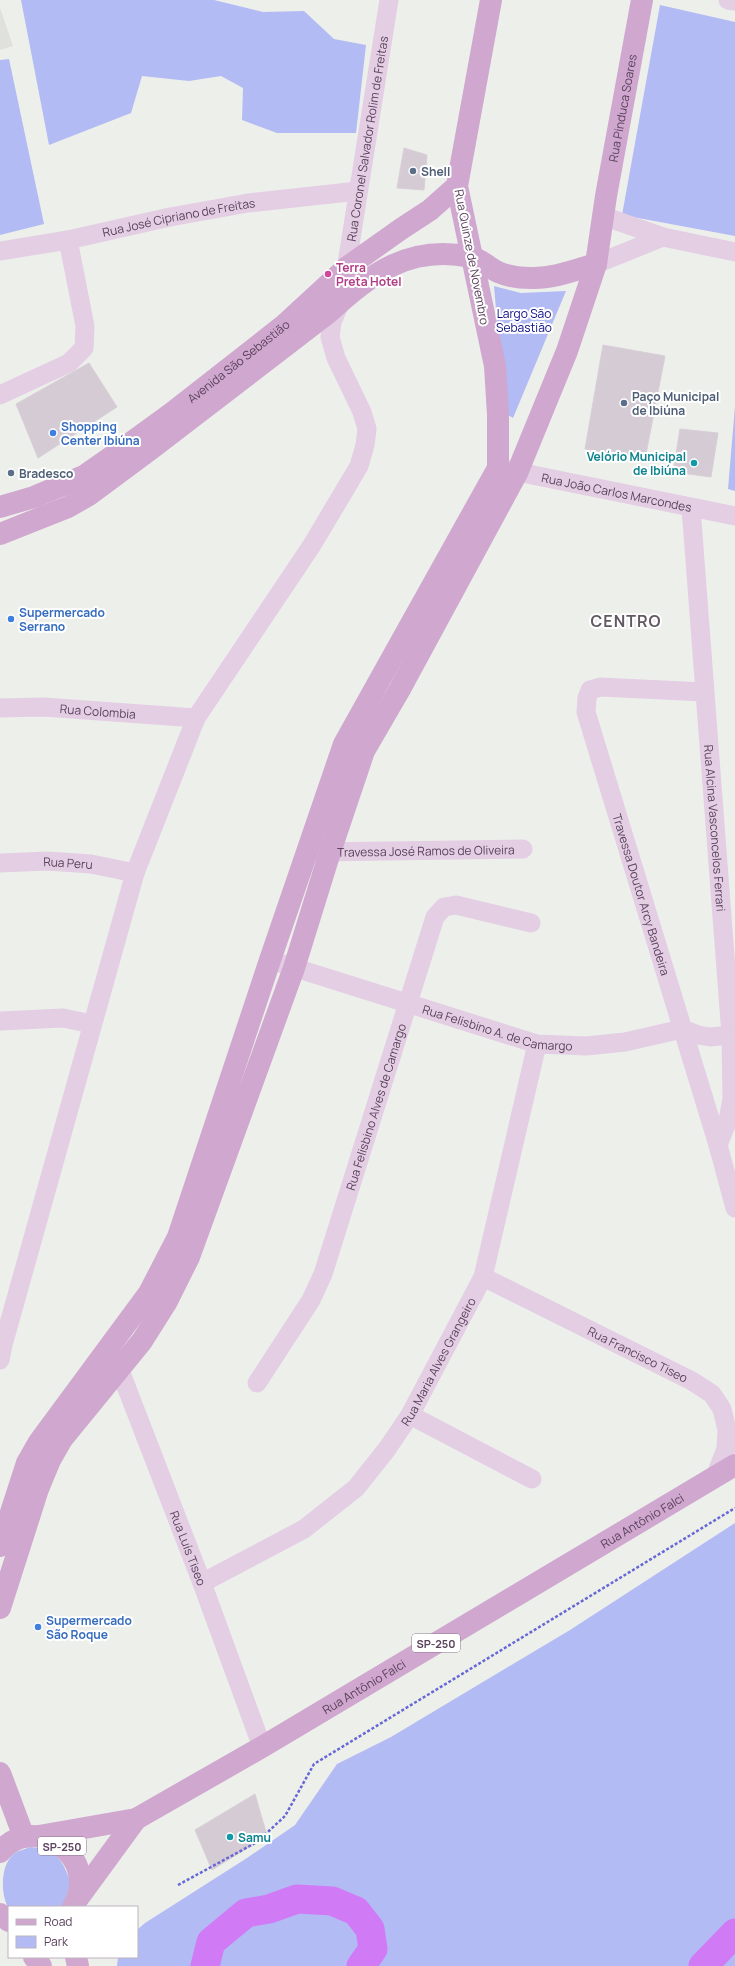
<svg xmlns="http://www.w3.org/2000/svg" width="735" height="1966" viewBox="0 0 735 1966" font-family="Manrope,sans-serif">
<style>
.education{fill:#e0e0dd}
.green{fill:#b3bbf4}
.lines{fill:none;stroke-linecap:round;stroke-linejoin:round}
.river{stroke:#d17af6;stroke-width:29}
.building{fill:#d5cbd4;stroke:#d9cfd7}
.path{stroke:#6767d6;stroke-width:2.5;stroke-dasharray:3 2;stroke-linecap:butt}
.minor{stroke:#e3cee4;stroke-width:19}
.major{stroke:#cfa7cf;stroke-width:22}
.service-dot{fill:#5c6f8a;stroke:#fff;stroke-width:1.5}
.hotel-dot{fill:#d1479c;stroke:#fff;stroke-width:1.5}
.shop-dot{fill:#3f7fe0;stroke:#fff;stroke-width:1.5}
.culture-dot{fill:#0f9aa8;stroke:#fff;stroke-width:1.5}
.labels{text-anchor:middle;dominant-baseline:central;stroke-width:4;stroke-linejoin:round;paint-order:stroke}
.shield{fill:#fff;stroke:#8c7b8d;stroke-width:1}
.shield-label{font-size:11px;font-weight:bold;fill:#5b425c}
.street-label{font-size:12px;fill:#5b425c;stroke:#fff}
.service-label{font-size:12px;font-weight:bold;fill:#4e5e75;stroke:#fff;text-anchor:start}
.hotel-label{font-size:12px;font-weight:bold;fill:#b23c85;stroke:#fff;text-anchor:start}
.park-label{font-size:12px;fill:#0b0c85;stroke:#fff}
.shop-label{font-size:12px;font-weight:bold;fill:#366cbe;stroke:#fff;text-anchor:start}
.culture-label{font-size:12px;font-weight:bold;fill:#0d838f;stroke:#fff;text-anchor:end}
.district-label{font-size:16px;font-weight:bold;letter-spacing:1px;fill:#625861;stroke:#fff}
</style>
<rect width="100%" height="100%" fill="#edefeb"/>
<!-- education -->
<path class="education" d="M0,8L13,46L0,50Z"/>
<!-- green -->
<path class="green" d="M21,0H214L263,12L304,11L334,39L366,45L356,133H277L242,120L243,88L221,76L189,81L142,76L131,113L49,145Z
M660,5L735,22V236L622,215Z
M9,59L44,224L0,235V60Z
M494,286L521,293L566,291L513,418L505,413Z
M735,406V491L728,489Z
M735,1523V1966H117L118,1957H137V1930L145,1923L247,1858L295,1825L337,1764L391,1737L570,1630Z
M30,1847C58,1849 61,1859 71,1882L63,1907H9V1909C0,1895 0,1863 15,1853C20,1850 26,1849 30,1847Z"/>
<g class="lines">
<!-- river -->
<path class="river" d="M205,1966L211,1942L246,1913L269,1909L297,1899L332,1901L356,1911L370,1929L373,1949L361,1966
M703,1966L735,1933"/>
</g>
<!-- building -->
<path class="building" d="M404,148L427,155L424,190L397,188Z
M603,345L665,356L645,459L585,449Z
M89,363L117,407L38,458L16,404Z
M680,429L718,433L711,477L673,472Z
M255,1794L266,1832L257,1842L212,1870L195,1830Z"/>
<g class="lines">
<!-- path -->
<path class="path" d="M178,1885L257,1842L285,1816L314,1764L735,1508"/>
<!-- minor -->
<g class="minor">
<path d="M728,0L735,1"/>
<path d="M603,216L663,237L735,252"/>
<path id="s1" d="M0,251L68,240L170,217L248,203L358,191"/>
<path d="M596,264L663,237"/>
<path d="M0,395L69,363L84,348L85,326L68,240"/>
<path id="s2" d="M503,469L735,516"/>
<path id="s3" d="M691,508L731,1035L732,1099L728,1120L718,1145"/>
<path id="s4" d="M704,692L600,687L590,690L587,698L586,712L718,1145L735,1208"/>
<path id="s5" d="M0,708L44,707L196,718"/>
<path id="s6" d="M316,852L523,849"/>
<path id="s7" d="M0,863L47,861L91,864L135,873"/>
<path id="s8" d="M270,960L537,1044L586,1046L625,1042L682,1029L698,1035L710,1037L731,1035"/>
<path d="M0,1021L63,1018L92,1024"/>
<path id="s9" d="M483,1277L692,1381L712,1394L722,1409L727,1430L726,1449L715,1477"/>
<path id="s10" d="M0,1360L3,1345L135,873L196,718L312,545L359,466L365,445L367,429L362,412L336,358L330,337L332,322L341,301L389,0"/>
<path id="s11" d="M110,1360L119,1368L202,1583L262,1747"/>
<path id="s12" d="M257,1383L311,1300L323,1274L435,917L444,907L456,905L531,923"/>
<path d="M410,1415L532,1479"/>
<path id="s13" d="M202,1583L304,1529L356,1488L387,1449L410,1415L483,1277L537,1044"/>
</g>
<!-- major -->
<g class="major">
<path id="s14" d="M0,507L34,497L84,476L114,455L172,413L283,326L346,268L401,229L430,210L457,186"/>
<path d="M0,534L68,507L89,495L151,449L328,313C371,274 409,244 471,257C481,259 489,268 498,272C507,276 521,278 531,278C553,279 575,270 596,264"/>
<path d="M0,1546L27,1463L39,1442L149,1293L178,1237L270,960L344,744L498,468V415L495,366L457,186L491,0"/>
<path id="s15" d="M0,1608L38,1489L50,1460L62,1439L142,1341L166,1303L189,1257L294,968L330,852L364,751L400,689L517,473L567,351L596,264L606,196L642,0"/>
<path d="M0,1773L24,1837"/>
<path id="s16" d="M39,1836L136,1819L262,1747L735,1465"/>
<path d="M0,1852C35,1810 102,1858 73,1907"/>
<path d="M79,1897L136,1819"/>
<path d="M0,1914L9,1921"/>
<path d="M34,1957L41,1966"/>
<path d="M76,1957L78,1966"/>
</g>
</g>
<!-- markers -->
<g class="service-dot">
<circle cx="413" cy="171" r="4"/>
<circle cx="624" cy="403" r="4"/>
<circle cx="11" cy="473" r="4"/>
</g>
<circle class="hotel-dot" cx="328" cy="274" r="4"/>
<g class="shop-dot">
<circle cx="53" cy="433" r="4"/>
<circle cx="11" cy="619" r="4"/>
<circle cx="38" cy="1627" r="4"/>
</g>
<g class="culture-dot">
<circle cx="694" cy="463" r="4"/>
<circle cx="230" cy="1837" r="4"/>
</g>
<g class="labels">
<!-- shield labels -->
<g class="shield">
<rect x="412" y="1634" width="48" height="18" rx="3"/>
<rect x="38" y="1837" width="48" height="18" rx="3"/>
</g>
<g class="shield-label">
<text x="436" y="1643">SP-250</text>
<text x="62" y="1846">SP-250</text>
</g>
<!-- street labels -->
<g class="street-label">
<text stroke="none"><textPath href="#s15" startOffset="1638">Rua Pinduca Soares</textPath></text>
<text stroke="none"><textPath href="#s10" startOffset="1312">Rua Coronel Salvador Rolim de Freitas</textPath></text>
<text stroke="none"><textPath href="#s1" startOffset="182">Rua José Cipriano de Freitas</textPath></text>
<text transform="translate(472 257) rotate(79)">Rua Quinze de Novembro</text>
<text stroke="none"><textPath href="#s14" startOffset="282">Avenida São Sebastião</textPath></text>
<text stroke="none"><textPath href="#s2" startOffset="116">Rua João Carlos Marcondes</textPath></text>
<text stroke="none"><textPath href="#s5" startOffset="98">Rua Colombia</textPath></text>
<text stroke="none"><textPath href="#s3" startOffset="321">Rua Alcina Vasconcelos Ferrari</textPath></text>
<text stroke="none"><textPath href="#s6" startOffset="110">Travessa José Ramos de Oliveira</textPath></text>
<text stroke="none"><textPath href="#s7" startOffset="68">Rua Peru</textPath></text>
<text stroke="none"><textPath href="#s4" startOffset="328">Travessa Doutor Arcy Bandeira</textPath></text>
<text stroke="none"><textPath href="#s8" startOffset="238">Rua Felisbino A. de Camargo</textPath></text>
<text stroke="none"><textPath href="#s12" startOffset="303">Rua Felisbino Alves de Camargo</textPath></text>
<text stroke="none"><textPath href="#s9" startOffset="173">Rua Francisco Tiseo</textPath></text>
<text stroke="none"><textPath href="#s13" startOffset="333">Rua Maria Alves Grangeiro</textPath></text>
<text stroke="none"><textPath href="#s16" startOffset="686">Rua Antônio Falci</textPath></text>
<text stroke="none"><textPath href="#s11" startOffset="205">Rua Luís Tiseo</textPath></text>
<text stroke="none"><textPath href="#s16" startOffset="362">Rua Antônio Falci</textPath></text>
</g>
<!-- service labels -->
<g class="service-label">
<text x="421" y="171">Shell</text>
<text x="632" y="396">Paço Municipal<tspan x="632" dy="14">de Ibiúna</tspan></text>
<text x="19" y="473">Bradesco</text>
</g>
<!-- hotel labels -->
<g class="hotel-label">
<text x="336" y="267">Terra<tspan x="336" dy="14">Preta Hotel</tspan></text>
</g>
<!-- park labels -->
<g class="park-label">
<text x="524" y="313">Largo São<tspan x="524" dy="14">Sebastião</tspan></text>
</g>
<!-- shop labels -->
<g class="shop-label">
<text x="61" y="426">Shopping<tspan x="61" dy="14">Center Ibiúna</tspan></text>
<text x="19" y="612">Supermercado<tspan x="19" dy="14">Serrano</tspan></text>
<text x="46" y="1620">Supermercado<tspan x="46" dy="14">São Roque</tspan></text>
</g>
<!-- culture labels -->
<g class="culture-label">
<text x="686" y="456">Velório Municipal<tspan x="686" dy="14">de Ibiúna</tspan></text>
<text x="238" y="1837" text-anchor="start">Samu</text>
</g>
<!-- district labels -->
<g class="district-label">
<text x="626" y="621">CENTRO</text>
</g>
</g>
<!-- legend -->
<rect x="8" y="1906" width="130" height="52" fill="#ffffff" stroke="#bdb3be"/>
<rect x="16" y="1919" width="20" height="6" fill="#cfa7cf" stroke="#bdb3be"/>
<text x="44" y="1926" font-size="12" fill="#5b425c">Road</text>
<rect x="16" y="1936" width="20" height="12" fill="#b3bbf4" stroke="#bdb3be"/>
<text x="44" y="1946" font-size="12" fill="#5b425c">Park</text>
</svg>
